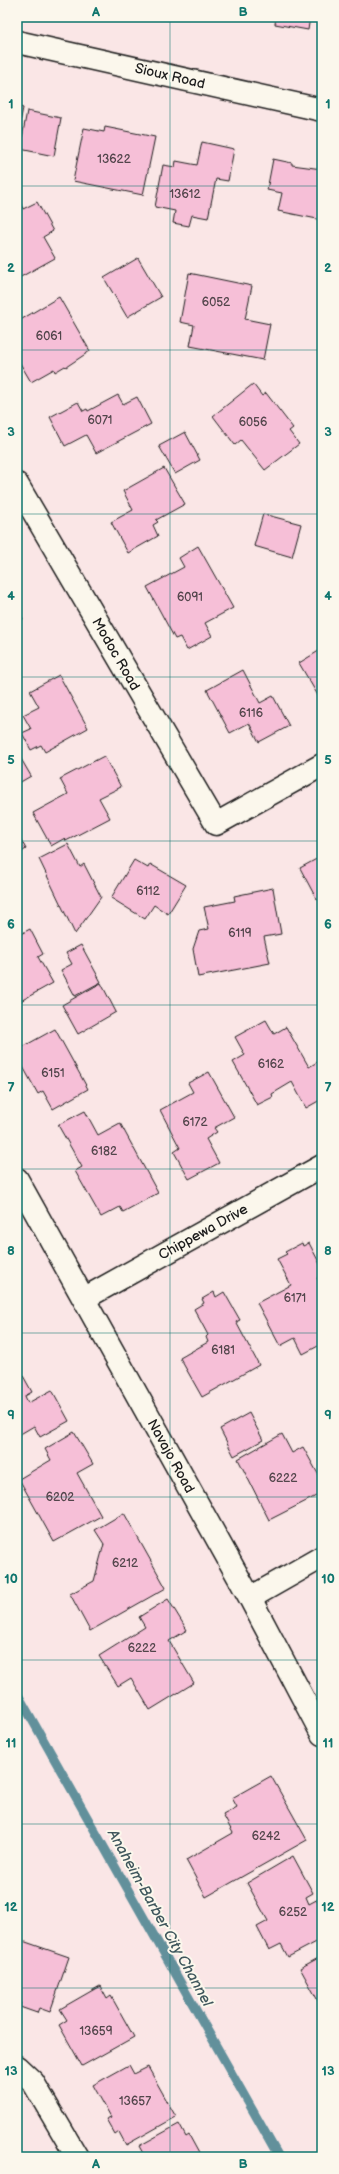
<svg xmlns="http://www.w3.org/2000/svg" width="339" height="2174" viewBox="0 0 339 2174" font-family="'Balsamiq Sans',sans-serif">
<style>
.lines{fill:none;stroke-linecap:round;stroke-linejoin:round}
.stream{stroke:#62909b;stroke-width:9}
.building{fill:#f6bfd7;stroke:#1c1c1c}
.minor-casing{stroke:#1c1c1c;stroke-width:25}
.minor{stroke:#fbf7ec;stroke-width:22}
.grid{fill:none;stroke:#0f766e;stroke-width:1;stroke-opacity:0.55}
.labels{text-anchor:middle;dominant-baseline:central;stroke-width:4;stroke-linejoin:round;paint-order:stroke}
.number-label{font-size:12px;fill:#52454b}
.street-label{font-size:14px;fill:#1c1c1c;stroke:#fbf7ec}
.water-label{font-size:15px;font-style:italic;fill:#3f565c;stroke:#fbf7ec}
.neatline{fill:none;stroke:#0f766e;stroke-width:1.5}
.grid-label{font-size:13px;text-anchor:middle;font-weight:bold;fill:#0f766e}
</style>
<rect width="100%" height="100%" fill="#fae6e6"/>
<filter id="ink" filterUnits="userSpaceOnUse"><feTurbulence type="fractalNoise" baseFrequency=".025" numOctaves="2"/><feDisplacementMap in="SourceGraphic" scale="8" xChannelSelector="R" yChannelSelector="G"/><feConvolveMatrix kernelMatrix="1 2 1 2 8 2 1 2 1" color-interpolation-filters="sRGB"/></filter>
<g filter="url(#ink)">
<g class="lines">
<!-- stream -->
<path class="stream" d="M17,1693L279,2157"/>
</g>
<!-- building -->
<path class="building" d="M276,17H310L308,30L275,24Z
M17,106L23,108L17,138Z
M27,111L61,118L54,156L20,149Z
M105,127L155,137L143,195L73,181L84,128L104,132Z
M202,142L234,149L228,181L216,179L208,218L192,215L189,226L173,223L175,211L155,207L163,165L175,167L176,161L197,165Z
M273,159L292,163V165L322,169V220L278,211L282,193L267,190Z
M19,200L23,209L37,202L53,231L43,237L55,258L17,279V201Z
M138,258L161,297L127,317L104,278Z
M189,273L252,286L245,319L270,324L263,360L190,346L194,325L180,322Z
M59,297L90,351L66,367L65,366L55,372L54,369L31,382L17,358V322Z
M253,384L262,396L266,393L293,428L289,431L299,444L265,470L241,440L235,445L213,416Z
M118,395L123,404L137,397L151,424L96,453L86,435L65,446L50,417L78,402L83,411L87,409L88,411Z
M185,432L200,460L175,474L159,446Z
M164,468L185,504L156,520L158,522L153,525L158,536L128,553L111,522L133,510L123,491Z
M263,514L301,524L292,557L254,546Z
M198,546L233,608L205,623L212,636L187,650L180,637L175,639L147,587L184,567L179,558Z
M17,608L23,619L17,623Z
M322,649V698L320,699L299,663Z
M243,670L260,703L273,696L289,726L259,742L249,723L230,733L207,690Z
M59,675L88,728L45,752L41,745L31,750L22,733L31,729L23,715L39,707L30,691Z
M17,752L31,776L17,784Z
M104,756L121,787L99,798L110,818L66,841L65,838L51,846L33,813L68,794L60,779Z
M17,833L26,849L17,855Z
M68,844L80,867L84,864L101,897L75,934L39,859Z
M322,856V897L317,900L300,868Z
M134,860L148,868L150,864L186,885L168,914L154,905L145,919L111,898Z
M273,888L281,934L264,937L270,963L198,977L193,949L199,931L209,929L204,907L235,901L234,896Z
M30,929L43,954L38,957L53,983L17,1003V936Z
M81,945L101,982L75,996L61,970L72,964L66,953Z
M101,983L116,1012L78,1034L62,1005Z
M266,1020L274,1034L286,1027L309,1067L319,1061L322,1067V1099L306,1108L292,1082L272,1094L273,1097L257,1105L233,1062L245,1055L235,1037Z
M55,1029L88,1089L53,1109L43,1091L38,1094L17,1056V1050Z
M209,1072L234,1117L214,1128L217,1132L206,1139L219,1163L189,1179L174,1152L180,1148L160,1110L193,1092L188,1083Z
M85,1111L98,1135L120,1123L158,1193L123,1212L120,1207L101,1217L75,1171L82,1167L58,1125Z
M302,1243L303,1246L309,1243L322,1268V1275L317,1278L322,1286V1344L303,1354L295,1338L280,1346L257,1303L291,1285L277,1259L287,1254L285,1252Z
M214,1292L216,1297L224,1292L240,1320L236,1322L259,1365L202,1397L180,1358L208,1342L206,1337L208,1335L194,1309L204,1303L202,1299Z
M17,1365L32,1392L25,1396L28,1403L52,1390L69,1421L40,1437L34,1426L17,1436Z
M249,1413L263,1440L234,1456L220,1429Z
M74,1432L93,1464L77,1473L101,1516L54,1542L19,1479L51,1460L45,1449Z
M282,1434L292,1453L303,1447L322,1481V1493L269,1520L238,1459Z
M124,1513L166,1588L90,1631L70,1594L94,1581L104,1544L95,1530Z
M168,1599L187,1630L169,1641L194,1683L150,1710L131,1678L118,1686L99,1656L145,1627L139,1617Z
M271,1776L307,1840L206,1897L186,1860L233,1833L223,1815L237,1807L232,1798Z
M293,1856L313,1893L306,1897L309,1904L322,1897V1939L288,1957L281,1944L269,1950L257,1927L268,1921L247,1883Z
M17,1939L69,1957L50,2012L39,2008L37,2013L20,2007L21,2002L17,2000Z
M322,1956V2008L300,1968Z
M100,1986L107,1999L111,1996L134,2037L82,2066L59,2025L67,2020L60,2009Z
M129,2065L134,2074L148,2067L176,2117L126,2145L119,2132L115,2135L106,2119L111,2117L93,2085Z
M179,2124L186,2137L189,2135L201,2157H145L139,2146Z"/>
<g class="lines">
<defs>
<path id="minor" d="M17,42L322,110
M17,484L216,824L322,765
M17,1179L250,1598L322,1734
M85,1298L322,1166
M250,1598L322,1557
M17,2067L33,2082L77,2157"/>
</defs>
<!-- minor casing -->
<use href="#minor" class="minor-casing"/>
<!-- minor -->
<use href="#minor" class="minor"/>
</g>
</g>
<!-- grid -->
<path class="grid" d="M170,17V2157M17,186H322M17,350H322M17,514H322M17,677H322M17,841H322M17,1005H322M17,1169H322M17,1333H322M17,1497H322M17,1660H322M17,1824H322M17,1988H322"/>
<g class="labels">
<!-- number labels -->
<g class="number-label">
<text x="114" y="159">13622</text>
<text x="185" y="194">13612</text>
<text x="216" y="302">6052</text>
<text x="49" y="336">6061</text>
<text x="100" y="420">6071</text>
<text x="253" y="422">6056</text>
<text x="190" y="597">6091</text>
<text x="251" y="713">6116</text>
<text x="148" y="891">6112</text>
<text x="240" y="933">6119</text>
<text x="271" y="1064">6162</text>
<text x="53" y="1073">6151</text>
<text x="195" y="1122">6172</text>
<text x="104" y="1151">6182</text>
<text x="295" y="1298">6171</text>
<text x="223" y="1350">6181</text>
<text x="283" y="1478">6222</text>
<text x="60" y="1497">6202</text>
<text x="125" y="1563">6212</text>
<text x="142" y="1648">6222</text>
<text x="266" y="1836">6242</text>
<text x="293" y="1912">6252</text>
<text x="96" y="2031">13659</text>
<text x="135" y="2101">13657</text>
</g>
<!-- street labels -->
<g class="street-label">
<text transform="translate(170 76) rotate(13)">Sioux Road</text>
<text transform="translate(116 654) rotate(60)">Modoc Road</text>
<text transform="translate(203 1232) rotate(-29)">Chippewa Drive</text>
<text transform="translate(171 1456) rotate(61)">Navajo Road</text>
</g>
<!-- water labels -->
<g class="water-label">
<text transform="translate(160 1918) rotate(61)">Anaheim-Barber City Channel</text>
</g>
</g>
<!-- margin -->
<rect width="339" height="2174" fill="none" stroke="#fbf7ec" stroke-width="44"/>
<rect x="22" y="22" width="295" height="2130" class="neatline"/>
<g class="grid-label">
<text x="96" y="16">A</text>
<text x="243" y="16">B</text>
<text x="11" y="108">1</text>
<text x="328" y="108">1</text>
<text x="11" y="272">2</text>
<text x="328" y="272">2</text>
<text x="11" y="436">3</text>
<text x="328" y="436">3</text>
<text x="11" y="600">4</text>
<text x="328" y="600">4</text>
<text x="11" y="764">5</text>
<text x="328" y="764">5</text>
<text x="11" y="928">6</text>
<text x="328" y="928">6</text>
<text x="11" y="1092">7</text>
<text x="328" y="1092">7</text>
<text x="11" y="1255">8</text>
<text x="328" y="1255">8</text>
<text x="11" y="1419">9</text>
<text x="328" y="1419">9</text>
<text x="11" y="1583">10</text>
<text x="328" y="1583">10</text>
<text x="11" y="1747">11</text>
<text x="328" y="1747">11</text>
<text x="11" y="1911">12</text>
<text x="328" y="1911">12</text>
<text x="11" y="2075">13</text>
<text x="328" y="2075">13</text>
<text x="96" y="2168">A</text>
<text x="243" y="2168">B</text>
</g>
</svg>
